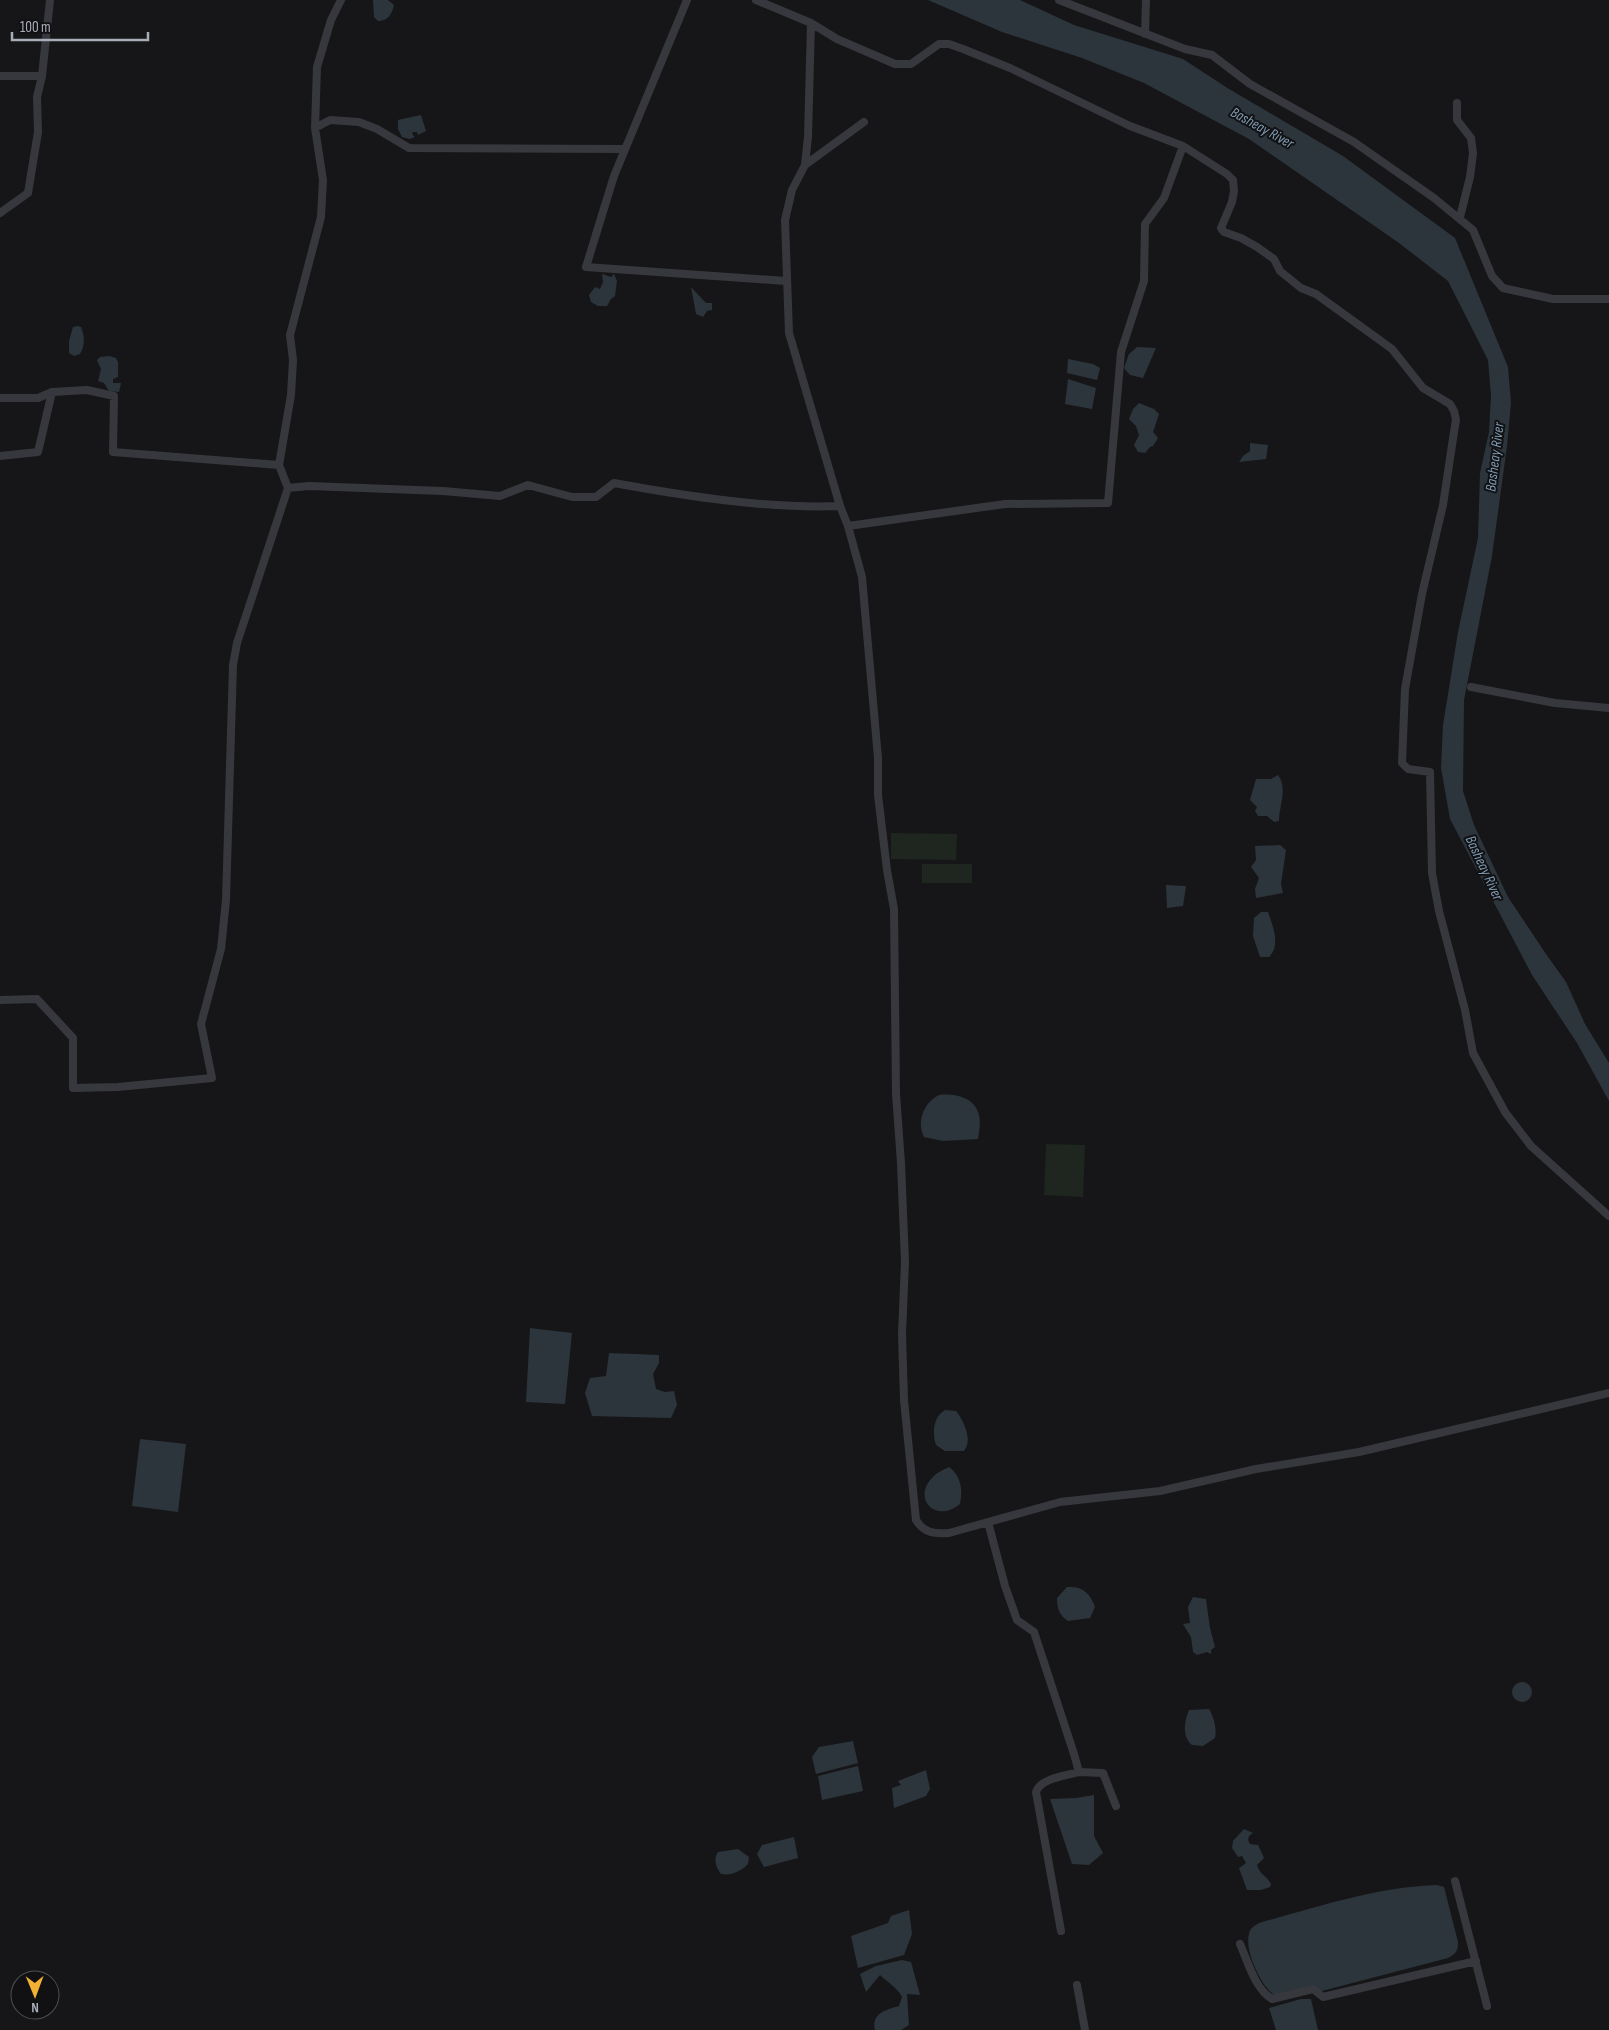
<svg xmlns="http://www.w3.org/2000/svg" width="1609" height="2030" viewBox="0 0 1609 2030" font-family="'Sofia Sans Condensed',sans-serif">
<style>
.green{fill:#1e261f}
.water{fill:#2c353c}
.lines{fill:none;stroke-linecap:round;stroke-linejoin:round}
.street{stroke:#37383d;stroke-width:8}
.labels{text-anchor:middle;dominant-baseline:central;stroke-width:4;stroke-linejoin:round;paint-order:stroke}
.water-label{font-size:15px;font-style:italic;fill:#7f9bb3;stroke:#111113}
</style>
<rect width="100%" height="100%" fill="#161618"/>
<!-- green -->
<path class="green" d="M891,833L957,834L956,860L891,859Z
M922,864H972V883H922Z
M1046,1144L1085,1145L1083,1197L1044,1195Z"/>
<!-- water -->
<path class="water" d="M373,0H388L394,5C392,14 388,21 378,21L374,17Z
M928,0H1020L1074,25L1183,59L1229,89L1343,156L1455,238L1508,367L1511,403L1507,446L1492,556L1464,700L1463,791L1474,825L1508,897L1546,954L1566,982L1585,1024L1609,1063V1101L1577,1043L1532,975L1450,819L1441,768L1443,725L1458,632L1478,538L1480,473L1489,432L1491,395L1488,360L1448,281L1399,243L1249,139L1144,83L1082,58L1002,32Z
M421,115L426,131L418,135L417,132H413L412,134L415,137L410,139L402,137L398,129V120Z
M602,274L611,277L614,274L617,281L615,296L611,299L607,306H598L591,302L589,295L595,287L600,289L603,282Z
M691,287L706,303H712V310L707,311L703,317L696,314Z
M78,326L81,327C85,337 85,345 80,354L74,356L69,353V341L73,327Z
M1137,347L1156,348L1143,378L1130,375L1124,368L1129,354Z
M109,356L116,358L118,362V377L113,379V383H121L119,392L109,391L104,383L98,381L101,369L97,360L100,357Z
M1068,359L1093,364L1100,368L1097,380L1067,373Z
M1068,379L1096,388L1092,409L1065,404Z
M1139,403L1154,409L1159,414L1153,432L1158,438L1153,446L1150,447L1145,453L1138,452L1134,445L1139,435L1136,426L1129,419L1133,409Z
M1250,443L1268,445L1266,459L1239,462L1243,456L1250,451Z
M1278,775C1288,788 1279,806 1279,821L1274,822L1267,816H1258L1255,811L1257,807L1250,800L1256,779H1271Z
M1280,845L1286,850L1281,884L1283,893L1256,898L1255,889L1259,878L1251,867L1256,860L1255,846Z
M1166,885L1186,886L1183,906L1167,908Z
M1261,912H1268C1273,927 1281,945 1269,957H1260L1253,936L1254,918Z
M939,1095C954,1093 975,1097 979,1115C981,1122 979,1132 978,1139L943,1141L924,1137C916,1122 924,1102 939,1095Z
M530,1328L572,1333L565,1404L526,1402Z
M609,1353L659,1355V1363L653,1374L656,1389L665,1392L674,1391L677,1405L671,1418L592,1416L585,1393L590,1378L606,1376Z
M945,1410L956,1411C964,1421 973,1440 964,1451H945L936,1445C932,1433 933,1417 945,1410Z
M140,1439L186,1444L178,1512L132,1506Z
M949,1467C961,1476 963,1489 960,1504C936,1524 912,1499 932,1478C936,1473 943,1470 949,1467Z
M1067,1587C1083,1586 1090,1593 1095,1607L1090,1618L1068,1621C1059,1615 1057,1608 1057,1598Z
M1193,1597L1206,1599L1210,1628L1215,1647L1211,1650V1654L1207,1652L1197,1655L1193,1652L1191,1637L1183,1624L1190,1623L1188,1607Z
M1512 1692a10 10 0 1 1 20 0a10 10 0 1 1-20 0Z
M1209,1709C1214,1717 1217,1729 1215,1738L1203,1746L1192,1745C1182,1737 1184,1721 1189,1710Z
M853,1741L858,1763L816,1774L812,1757L819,1747Z
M858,1766L863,1791L822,1800L818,1776Z
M926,1770L930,1789L926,1796L894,1808L892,1788L901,1785L898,1781Z
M1094,1795V1836L1103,1853L1089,1865L1072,1864L1050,1799L1076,1798Z
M1244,1829L1253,1833L1249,1836L1248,1840L1250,1844L1258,1845L1264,1858L1257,1865C1260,1875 1267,1876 1271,1884L1270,1887L1261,1890H1247L1239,1868L1246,1863L1242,1856L1238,1857L1232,1848L1233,1841Z
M794,1837L798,1858L764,1867L757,1854L762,1845Z
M738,1849L749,1857L748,1864C741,1871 731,1876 721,1874C716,1867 713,1859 718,1852Z
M1437,1885L1444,1887L1458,1942C1458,1951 1456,1954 1448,1958L1322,1991L1276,1996C1262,1989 1244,1950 1249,1934C1250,1928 1254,1926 1259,1923C1317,1907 1377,1887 1437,1885Z
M909,1910L912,1934L904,1955L858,1968L851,1936L888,1923L891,1916Z
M902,1960L911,1962L920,1995L907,1994L909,2025L901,2030H875C871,2014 885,2010 899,2006L902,1997C898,1988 888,1983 880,1975L866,1992L860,1974L876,1966Z
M1301,1999H1311L1318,2030H1276L1269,2008Z"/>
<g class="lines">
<!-- street -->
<path class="street" d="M687,0L614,176L586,267L786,281
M756,0L811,23L837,39L895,64H911L939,44H949L963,49L1010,68L1130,126L1183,146L1227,174L1233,180L1234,191L1232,202L1221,228L1224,232L1241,238L1257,247L1274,259L1280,271L1301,288L1316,294L1392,349L1423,388L1450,404L1454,411L1456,420L1454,432L1443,505L1422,594L1405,689L1402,763L1408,769L1430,772L1432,873L1439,911L1465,1010L1473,1053L1505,1112L1531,1146L1609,1216
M1059,0L1185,49L1212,55L1250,84L1354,142L1434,198L1473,230L1492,276L1503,288L1553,299H1609
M811,23L808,137L805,165L792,190L785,220L789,333L840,506
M1145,34L1146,0
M0,76H42L50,0
M1457,103V120L1471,138L1473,153L1470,177L1460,217
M315,128L330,120L359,122L377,129L409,148L625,149
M805,165L864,122
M0,213L28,193L38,132L37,97L42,76
M0,398H38L52,392
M0,456L38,452L52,392L87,390L114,396L113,452L279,465L288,488L309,486L443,491L500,496L528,485L572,497H596L614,483C685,496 768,509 840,506L848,526L1005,504L1108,503L1121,352L1144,281L1145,224L1164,198L1183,146
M279,465L291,395L293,360L290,335L321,217L323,180L315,128L317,67L331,20L341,0
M848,526L862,577L878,758V795L887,870L894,909L896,1094L901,1163L905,1262L902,1334L904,1400L916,1520C924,1533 934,1534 949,1533L1060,1502L1160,1491L1256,1469L1359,1452L1609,1393
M1471,687L1555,703L1609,708
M0,1000L37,999L73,1038V1088L118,1087L212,1078L201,1024L221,949L226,900L233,665L237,643L288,488
M988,1522L1005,1586L1017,1620L1034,1632L1074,1754L1079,1772L1103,1773L1116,1806
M1455,1881L1487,2006
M1061,1931L1036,1792C1041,1778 1065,1776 1079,1772
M1240,1944C1248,1962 1255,1989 1272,1999L1313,1989L1323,1997L1476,1961
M1077,1985L1085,2030"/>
</g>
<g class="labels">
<!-- water labels -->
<g class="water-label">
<text transform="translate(1262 128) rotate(29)">Basheay River</text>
<text transform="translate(1495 457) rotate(-83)">Basheay River</text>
<text transform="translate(1484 868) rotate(65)">Basheay River</text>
</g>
</g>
<!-- north arrow -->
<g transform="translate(35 1995) rotate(179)"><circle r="24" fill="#111113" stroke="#4d4f55"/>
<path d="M0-4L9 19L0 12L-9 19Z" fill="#f2b134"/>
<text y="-8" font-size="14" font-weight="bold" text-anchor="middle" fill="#a8adb8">N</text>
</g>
<!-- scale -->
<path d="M12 32v8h136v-8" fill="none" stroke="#a8adb8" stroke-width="2.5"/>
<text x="20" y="32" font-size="15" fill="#a8adb8" stroke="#111113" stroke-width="4" paint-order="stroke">100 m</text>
</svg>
